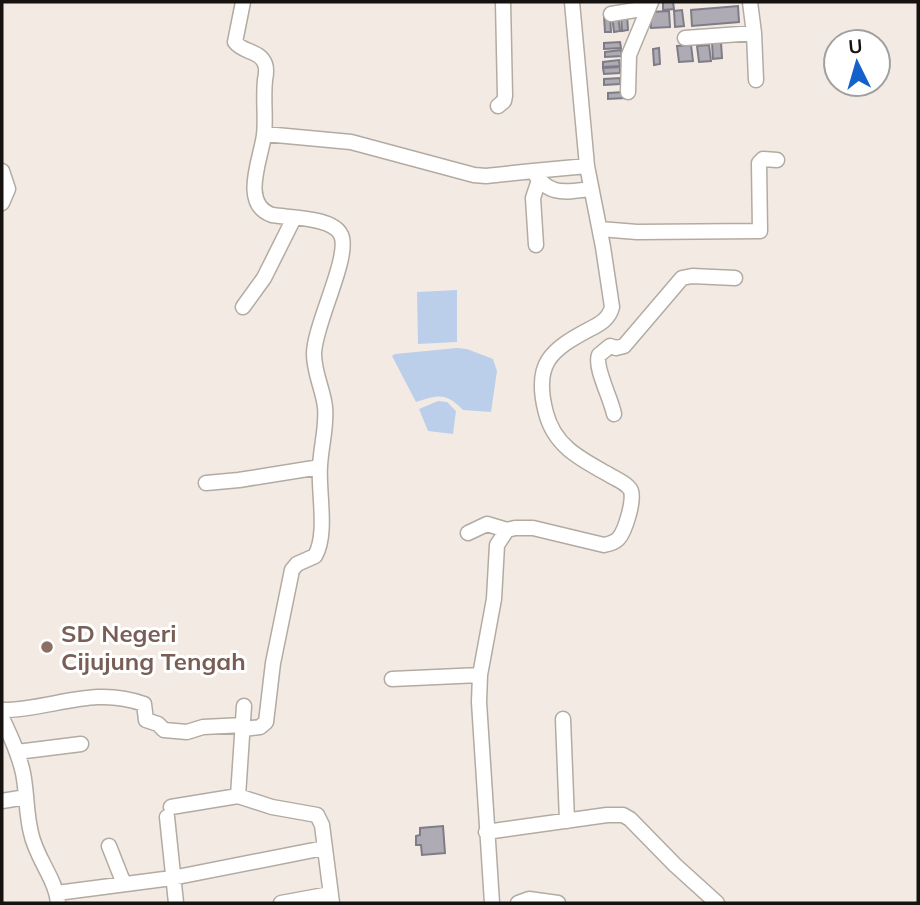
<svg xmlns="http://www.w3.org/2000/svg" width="920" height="905" viewBox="0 0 920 905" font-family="Mulish,sans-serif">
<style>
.water{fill:#bbcfeb}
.building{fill:#aeabb5;stroke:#7e7c86;stroke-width:2}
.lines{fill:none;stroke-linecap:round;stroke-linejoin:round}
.minor-casing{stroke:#b2aba3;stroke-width:17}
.minor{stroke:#fff;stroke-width:14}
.education-dot{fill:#8d6e63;stroke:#fff;stroke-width:2.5}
.labels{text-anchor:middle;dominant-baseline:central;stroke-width:6;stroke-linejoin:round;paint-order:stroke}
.education-label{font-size:24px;font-weight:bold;fill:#785e54;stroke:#fff;text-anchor:start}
</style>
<rect width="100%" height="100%" fill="#f3ebe3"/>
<!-- water -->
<path class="water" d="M457,290V342L418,344L417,292Z
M457,348L467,349L493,359L497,371L491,412L463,410C445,392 439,395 416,402L392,356L395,354Z
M438,401L447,402L456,411L453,434L428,431L419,409Z"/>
<!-- building -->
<path class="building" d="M663,2H673L674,9L663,10Z
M738,6L739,22L692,26L691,10Z
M682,10L684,26L675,27L674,11Z
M669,11L670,27L651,28L650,12Z
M627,14L628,30L622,31L621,15Z
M610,15L611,32H605L604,16Z
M618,15L620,31L614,32L612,16Z
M620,42L621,48L604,49V43Z
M721,42L722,58L713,59L712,43Z
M691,45L693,61L679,62L677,46Z
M709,45L711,61L699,62L697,46Z
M659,48L660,64L654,65L653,49Z
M621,50L622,56L605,57V52Z
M619,60L620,66L603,67V62Z
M620,67V73L604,74L603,68Z
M620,78V84L604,85V79Z
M624,92L625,98L608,99V93Z
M443,826L445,853L422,855L421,845H416V836L420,835V828Z"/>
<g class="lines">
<defs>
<path id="minor" d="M243,2L235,42C243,53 260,50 265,64C267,69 266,75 265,80C263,100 266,118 264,135C261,159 240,204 272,215C290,218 333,217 341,235C351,256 314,325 314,354C314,373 323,389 325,407C327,426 321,446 320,466C318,491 328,534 315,556L297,564L292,570L273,663L266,722L260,727L244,729
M750,2L754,33L756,80
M611,14L648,8
M685,38L754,33
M628,92L629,55L651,2
M498,106L504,101L505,96L503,2
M265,134L351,142L474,175L486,176L533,171C549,197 565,192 591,189
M2,171L8,189L2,203
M533,171L587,166
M600,229L637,232L760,231L759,163L763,159L777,160
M536,245L533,198L539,180
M243,307L264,278L294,218
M614,414C611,398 594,367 599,355L610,346L616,348L624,346L682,278L692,276L735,278
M206,483L239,480L320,467
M468,533L487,524L507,530
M392,679L480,675
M2,710C52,710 93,685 144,704L146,720L158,724L164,730L187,732L203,727L244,725
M2,718C10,735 19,754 23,773C27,793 26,813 31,833C36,858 56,879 58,903
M563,719L567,821
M17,752L81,744
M238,796L244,706
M2,801L26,797
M171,807L238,796L272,807L317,815L322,825L332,903
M167,817L176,903
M486,832L607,815H623L630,819L675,865L717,903
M109,846L124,884
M57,893L172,878L324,848
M281,903L330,894
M492,903L479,702L480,675L494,599L497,545L507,530L515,528H533L604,545C609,544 614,543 618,539C625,532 636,497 630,489C626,483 618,480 613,477C583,460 555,448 546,413C533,364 550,350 590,329C600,324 609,319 612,307L603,247L587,166L572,2
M518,903L529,899L558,903"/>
</defs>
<!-- minor casing -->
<use href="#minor" class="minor-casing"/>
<!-- minor -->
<use href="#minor" class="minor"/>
</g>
<!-- markers -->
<circle class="education-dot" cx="47" cy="647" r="7"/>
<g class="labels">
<!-- education labels -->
<g class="education-label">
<text x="61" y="633">SD Negeri<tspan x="61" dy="28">Cijujung Tengah</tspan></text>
</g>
</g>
<!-- border -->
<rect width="920" height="905" fill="none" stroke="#15120f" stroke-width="7"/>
<!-- north arrow -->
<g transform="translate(857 63) rotate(355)"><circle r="33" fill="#ffffff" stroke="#a1a09f" stroke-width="2"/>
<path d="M0-5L12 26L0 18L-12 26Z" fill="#1362cc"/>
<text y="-10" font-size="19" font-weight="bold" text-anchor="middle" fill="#15120f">U</text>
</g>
</svg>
